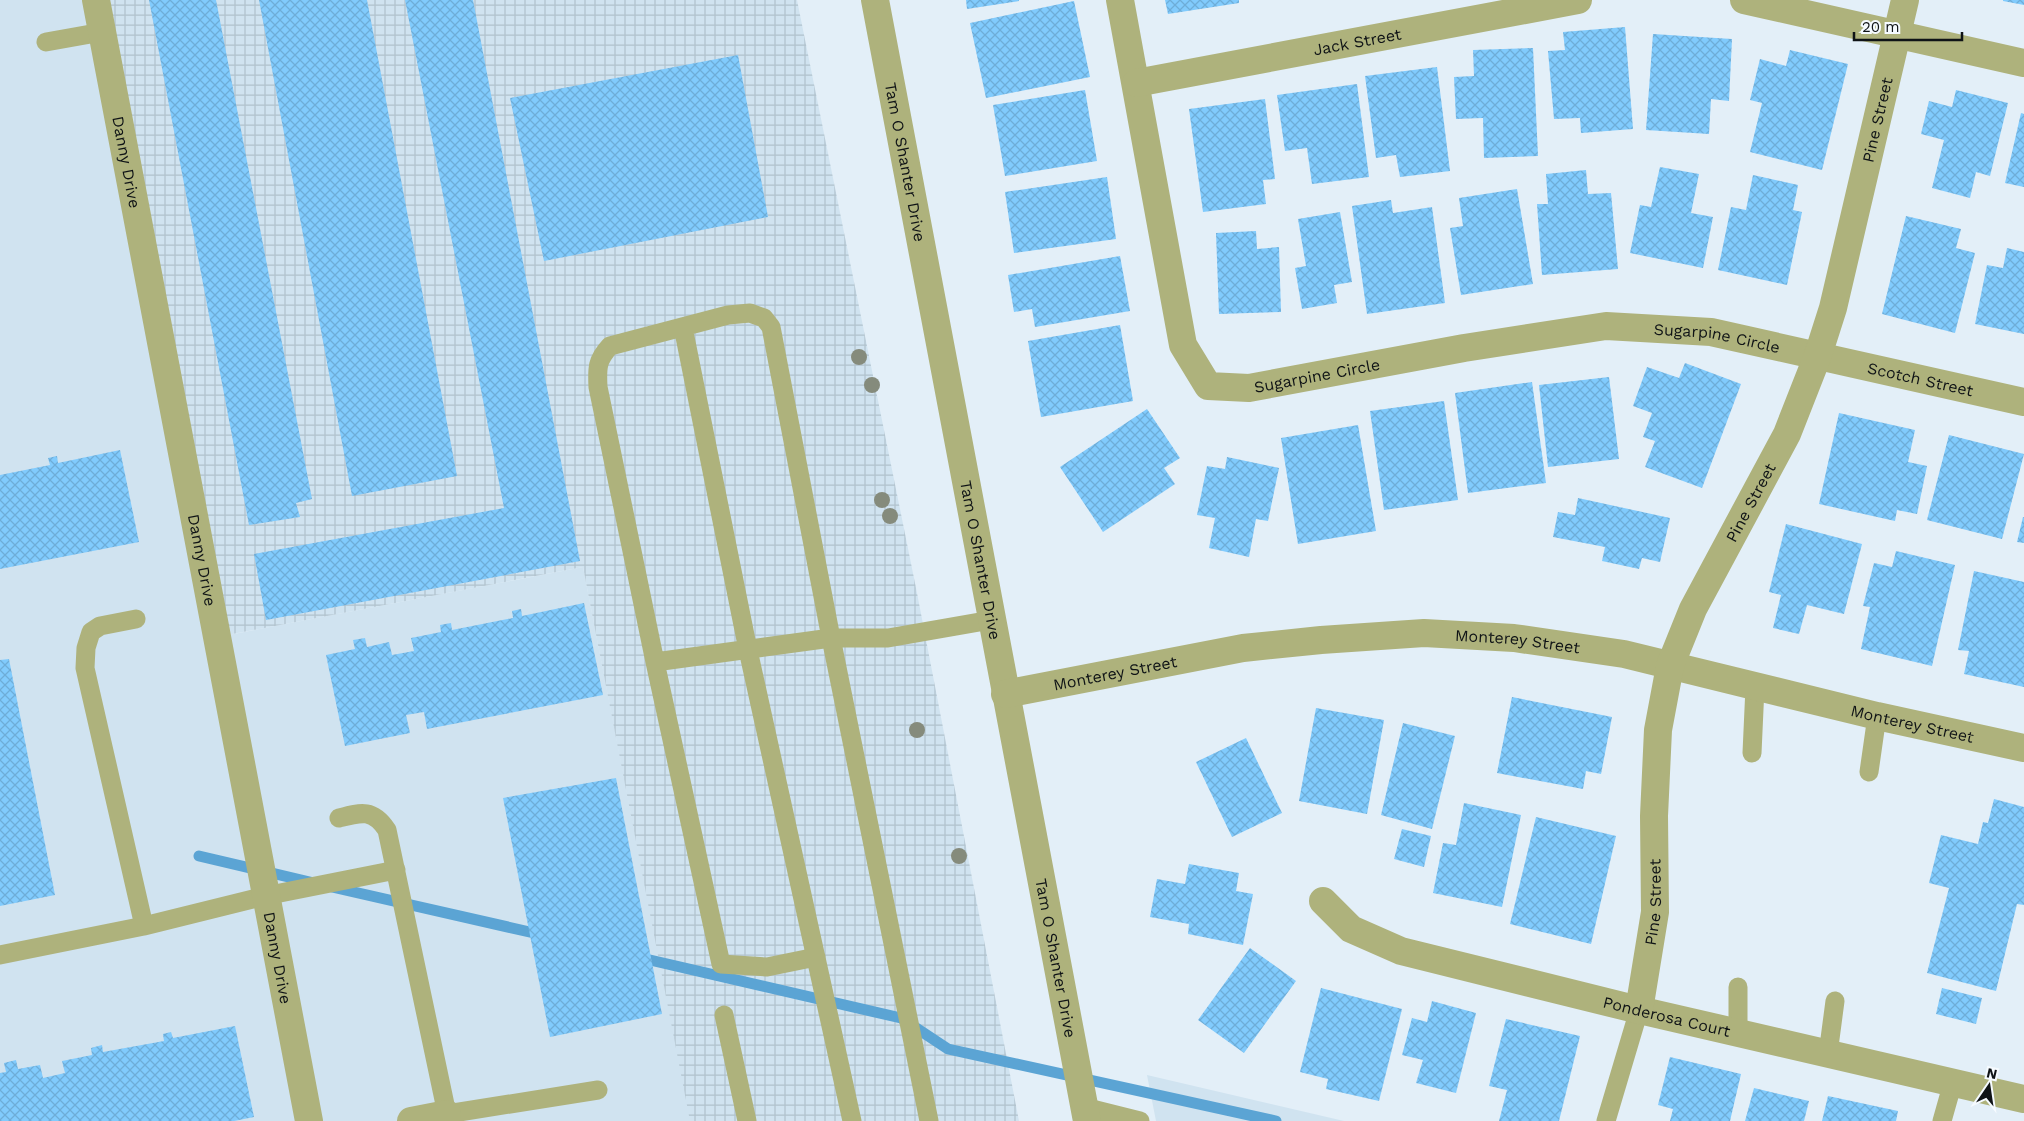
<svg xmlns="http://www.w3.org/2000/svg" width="2024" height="1121" viewBox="0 0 2024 1121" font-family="'Work Sans',sans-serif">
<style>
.built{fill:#d0e3f0}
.industrial{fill:url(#industrial-grid)}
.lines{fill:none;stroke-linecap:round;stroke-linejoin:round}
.stream{stroke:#5ba4d4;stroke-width:11}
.building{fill:url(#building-cross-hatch)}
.lane{stroke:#aeb27c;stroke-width:19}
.street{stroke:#aeb27c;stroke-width:28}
.tree{fill:#858b7c}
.labels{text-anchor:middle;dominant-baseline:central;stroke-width:4;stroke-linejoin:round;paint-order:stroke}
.street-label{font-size:16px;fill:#0f1316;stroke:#f6fbff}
</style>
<defs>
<pattern id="industrial-grid" width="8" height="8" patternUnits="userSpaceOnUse" patternTransform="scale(1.25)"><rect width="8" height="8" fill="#d0e3f0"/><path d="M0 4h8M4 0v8" fill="none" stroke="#b1c2cd"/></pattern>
<pattern id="building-cross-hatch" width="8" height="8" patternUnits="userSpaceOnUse" patternTransform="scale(1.25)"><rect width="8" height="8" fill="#81cbfd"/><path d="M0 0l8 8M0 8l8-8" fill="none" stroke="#6eadd8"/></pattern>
</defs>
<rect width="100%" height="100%" fill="#e3eff8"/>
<!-- built -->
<path class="built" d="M0,0H96L218,637L583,567L691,1121H0Z
M1147,1075L1344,1121H1156Z"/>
<!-- industrial -->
<path class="industrial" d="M96,0H797L917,593L1019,1121H690L583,567L217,637Z"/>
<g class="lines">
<!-- stream -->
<path class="stream" d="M199,856L314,883
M332,887L543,935
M637,957L901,1018L948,1049L1276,1121"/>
</g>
<!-- building -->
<path class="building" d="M149,0H216L312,499L296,503L300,517L249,525Z
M259,0H367L457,476L352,496Z
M405,0H473L580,561L266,620L254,554L504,508Z
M966,0H1019V1L967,9Z
M1165,0H1239V3L1168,14Z
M2003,0H2024V5L2003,1Z
M1074,1L1090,77L986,98L970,23Z
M1625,27L1633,129L1581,133L1580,118L1554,119L1548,51L1565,50L1563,32Z
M1653,34L1732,39L1729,101L1711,99L1709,134L1646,130Z
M1533,48L1538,156L1484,158L1483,118L1456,119L1454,77L1474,76L1473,50Z
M1790,50L1848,64L1822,170L1750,152L1762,103L1750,100L1760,59L1786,66Z
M738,55L768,217L544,261L510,98Z
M1437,67L1450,171L1400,177L1396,155L1376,158L1365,76Z
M1357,84L1369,177L1312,184L1307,148L1285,151L1277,95Z
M1085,90L1097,161L1005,176L993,105Z
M1956,90L2008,103L1990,176L1976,172L1970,198L1932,188L1944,140L1921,134L1929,101L1952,107Z
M1265,99L1275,179L1263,180L1266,204L1203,212L1189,109Z
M2021,113L2024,114V187L2005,183Z
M1660,167L1699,174L1691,213L1713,217L1703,268L1630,253L1640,205L1651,207Z
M1586,170L1588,194L1611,193L1618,269L1542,275L1537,204H1548L1546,174Z
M1753,175L1798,185L1793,210L1802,212L1787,285L1718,270L1731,207L1746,210Z
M1107,177L1116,239L1014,253L1005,192Z
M1517,189L1533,284L1461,295L1450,228L1463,226L1459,198Z
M1391,200L1393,213L1432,207L1445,303L1367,314L1352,206Z
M1340,212L1352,282L1334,285L1337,303L1302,309L1295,268L1306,266L1298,219Z
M1906,216L1961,229L1956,248L1975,253L1955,333L1882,314Z
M1256,231L1257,249L1279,247L1281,312L1219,314L1216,233Z
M2007,248L2024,252V334L1975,324L1987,265L2003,268Z
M1120,256L1130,311L1035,327L1032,309L1014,312L1008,275Z
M1120,325L1133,401L1041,417L1028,341Z
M1685,363L1741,384L1702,488L1645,467L1655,441L1643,437L1652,413L1633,406L1647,367L1679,378Z
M1609,377L1619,459L1548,467L1539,385Z
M1532,382L1546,483L1468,493L1455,393Z
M1444,401L1458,500L1384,510L1370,411Z
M1147,409L1180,458L1164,468L1175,484L1103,532L1060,467Z
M1839,413L1915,430L1908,462L1927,466L1917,514L1897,510L1895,521L1819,504Z
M1358,425L1376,531L1298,544L1281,438Z
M1949,435L2024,454L2002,539L1927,520Z
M120,450L139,542L0,569V475L50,465L48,458L57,456L58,463Z
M1227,457L1279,468L1268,521L1256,519L1249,557L1209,548L1215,518L1197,515L1207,466L1225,469Z
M1578,498L1670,518L1660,562L1642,558L1639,569L1602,561L1605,547L1553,537L1558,512L1575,515Z
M2023,517H2024V543L2017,542Z
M1786,524L1862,544L1844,614L1807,605L1799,634L1773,628L1781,595L1769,592Z
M1896,551L1955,565L1932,666L1861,649L1870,607L1863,606L1874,563L1892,567Z
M1974,571L2024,582V687L1964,674L1969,651L1958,650Z
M584,603L603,695L427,729L424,712L406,715L410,733L345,746L326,655L355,649L353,640L365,638L367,647L389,642L392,655L414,651L411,638L441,632L440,625L451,623L452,630L513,618L512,611L521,609L522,616Z
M9,659L55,895L0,906V660Z
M1512,697L1612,717L1601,774L1586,771L1583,789L1497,773Z
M1316,708L1384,720L1367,814L1299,801Z
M1403,723L1455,736L1432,829L1381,815Z
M1246,738L1282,813L1232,837L1196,762Z
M616,778L662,1014L550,1037L503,798Z
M1994,799L2024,807V905L2017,904L1996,991L1927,973L1949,888L1929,883L1941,835L1978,844L1983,822L1988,823Z
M1464,803L1521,815L1502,907L1433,893L1443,843L1456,845Z
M1536,817L1616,836L1591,944L1510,924Z
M1402,829L1431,836L1424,867L1394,859Z
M1189,864L1239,873L1236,891L1253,894L1243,945L1188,934L1189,924L1150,917L1157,879L1185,884Z
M1250,948L1296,981L1244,1053L1198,1020Z
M1321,988L1402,1009L1379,1101L1326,1089L1328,1079L1300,1072Z
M1942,988L1982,998L1976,1024L1936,1014Z
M1432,1001L1476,1013L1456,1093L1416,1083L1423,1060L1402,1055L1412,1018L1427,1022Z
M1506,1019L1580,1036L1559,1121H1499L1507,1090L1489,1086Z
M235,1026L254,1117L234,1121H0V1073L6,1072L4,1063L16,1060L18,1069L40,1065L43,1078L65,1073L62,1061L92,1055L91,1048L102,1045L103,1052L164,1041L163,1034L171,1032L173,1038Z
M1670,1057L1741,1074L1730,1121H1670L1673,1109L1658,1105Z
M1754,1088L1809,1101L1804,1121H1745Z
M1828,1096L1898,1111L1896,1121H1822Z"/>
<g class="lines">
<!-- lane -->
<path class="lane" d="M46,42L102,32
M683,327L748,650L852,1121
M136,619L100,626L91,632L86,648L85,668L144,926L265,896L396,870
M655,662L831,638L929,1121
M1752,753L1755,687
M1869,772L1877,716
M339,818C362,812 373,809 387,830L447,1114L598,1090
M0,955L144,926
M816,957L767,967L721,964L655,662L598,387C597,368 597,360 610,346L728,315L750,313L764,318L771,327L831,638H888L991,620
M724,1015L747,1121
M1738,1033V987
M1828,1054L1835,1001
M1084,1107L1140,1121
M1606,1121L1639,1010
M1942,1121L1953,1082"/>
<!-- street -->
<g class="street">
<path id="s1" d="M96,0L309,1121"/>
<path id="s2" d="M875,0L1087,1121"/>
<path id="s3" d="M1120,0L1183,345L1208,386L1249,388L1464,348L1606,326L1711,332L2024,402"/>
<path d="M1744,0L2024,63"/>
<path id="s4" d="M1136,83L1578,0"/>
<path id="s5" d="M1005,694L1243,648L1321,640L1424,633L1514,638L1624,654L1877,716L2024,748"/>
<path id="s6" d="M1323,901L1351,929L1401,951L1639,1010L2024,1099"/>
<path id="s7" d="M1639,1010L1655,912L1654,816L1658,730L1670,666L1693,609L1787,434L1818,355L1833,308L1905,0"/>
<path d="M411,1121L447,1114"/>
</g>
</g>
<!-- trees -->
<g class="tree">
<circle cx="859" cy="357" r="8"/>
<circle cx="872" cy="385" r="8"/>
<circle cx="882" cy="500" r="8"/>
<circle cx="890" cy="516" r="8"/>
<circle cx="917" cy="730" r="8"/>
<circle cx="959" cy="856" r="8"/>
</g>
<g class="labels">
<!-- street labels -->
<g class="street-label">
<text stroke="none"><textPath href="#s4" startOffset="225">Jack Street</textPath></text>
<text stroke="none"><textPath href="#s7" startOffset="934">Pine Street</textPath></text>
<text stroke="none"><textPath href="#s1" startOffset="165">Danny Drive</textPath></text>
<text stroke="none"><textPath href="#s2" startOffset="165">Tam O Shanter Drive</textPath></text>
<text stroke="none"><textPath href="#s3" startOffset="914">Sugarpine Circle</textPath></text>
<text stroke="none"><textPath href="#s3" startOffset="509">Sugarpine Circle</textPath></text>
<text stroke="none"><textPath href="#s3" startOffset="1122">Scotch Street</textPath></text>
<text stroke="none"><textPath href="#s7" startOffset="529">Pine Street</textPath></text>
<text stroke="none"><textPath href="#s1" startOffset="570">Danny Drive</textPath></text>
<text stroke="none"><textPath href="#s2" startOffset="570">Tam O Shanter Drive</textPath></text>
<text stroke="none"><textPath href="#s5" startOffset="518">Monterey Street</textPath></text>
<text stroke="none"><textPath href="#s5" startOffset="112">Monterey Street</textPath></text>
<text stroke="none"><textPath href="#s5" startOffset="922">Monterey Street</textPath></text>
<text stroke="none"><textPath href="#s7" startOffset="109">Pine Street</textPath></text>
<text stroke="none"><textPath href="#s1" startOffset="975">Danny Drive</textPath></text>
<text stroke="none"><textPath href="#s2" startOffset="975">Tam O Shanter Drive</textPath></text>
<text stroke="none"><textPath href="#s6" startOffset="368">Ponderosa Court</textPath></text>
</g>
</g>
<!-- north arrow -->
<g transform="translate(1989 1086) rotate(13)" stroke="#f6fbff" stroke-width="4" paint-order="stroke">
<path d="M0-4L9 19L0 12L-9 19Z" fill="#0f1316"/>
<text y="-8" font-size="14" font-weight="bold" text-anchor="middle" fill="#0f1316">N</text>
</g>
<!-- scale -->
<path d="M1854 32v8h108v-8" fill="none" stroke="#0f1316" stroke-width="2.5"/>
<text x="1862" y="32" font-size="15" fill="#0f1316" stroke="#f6fbff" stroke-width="4" paint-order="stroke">20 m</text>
</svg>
